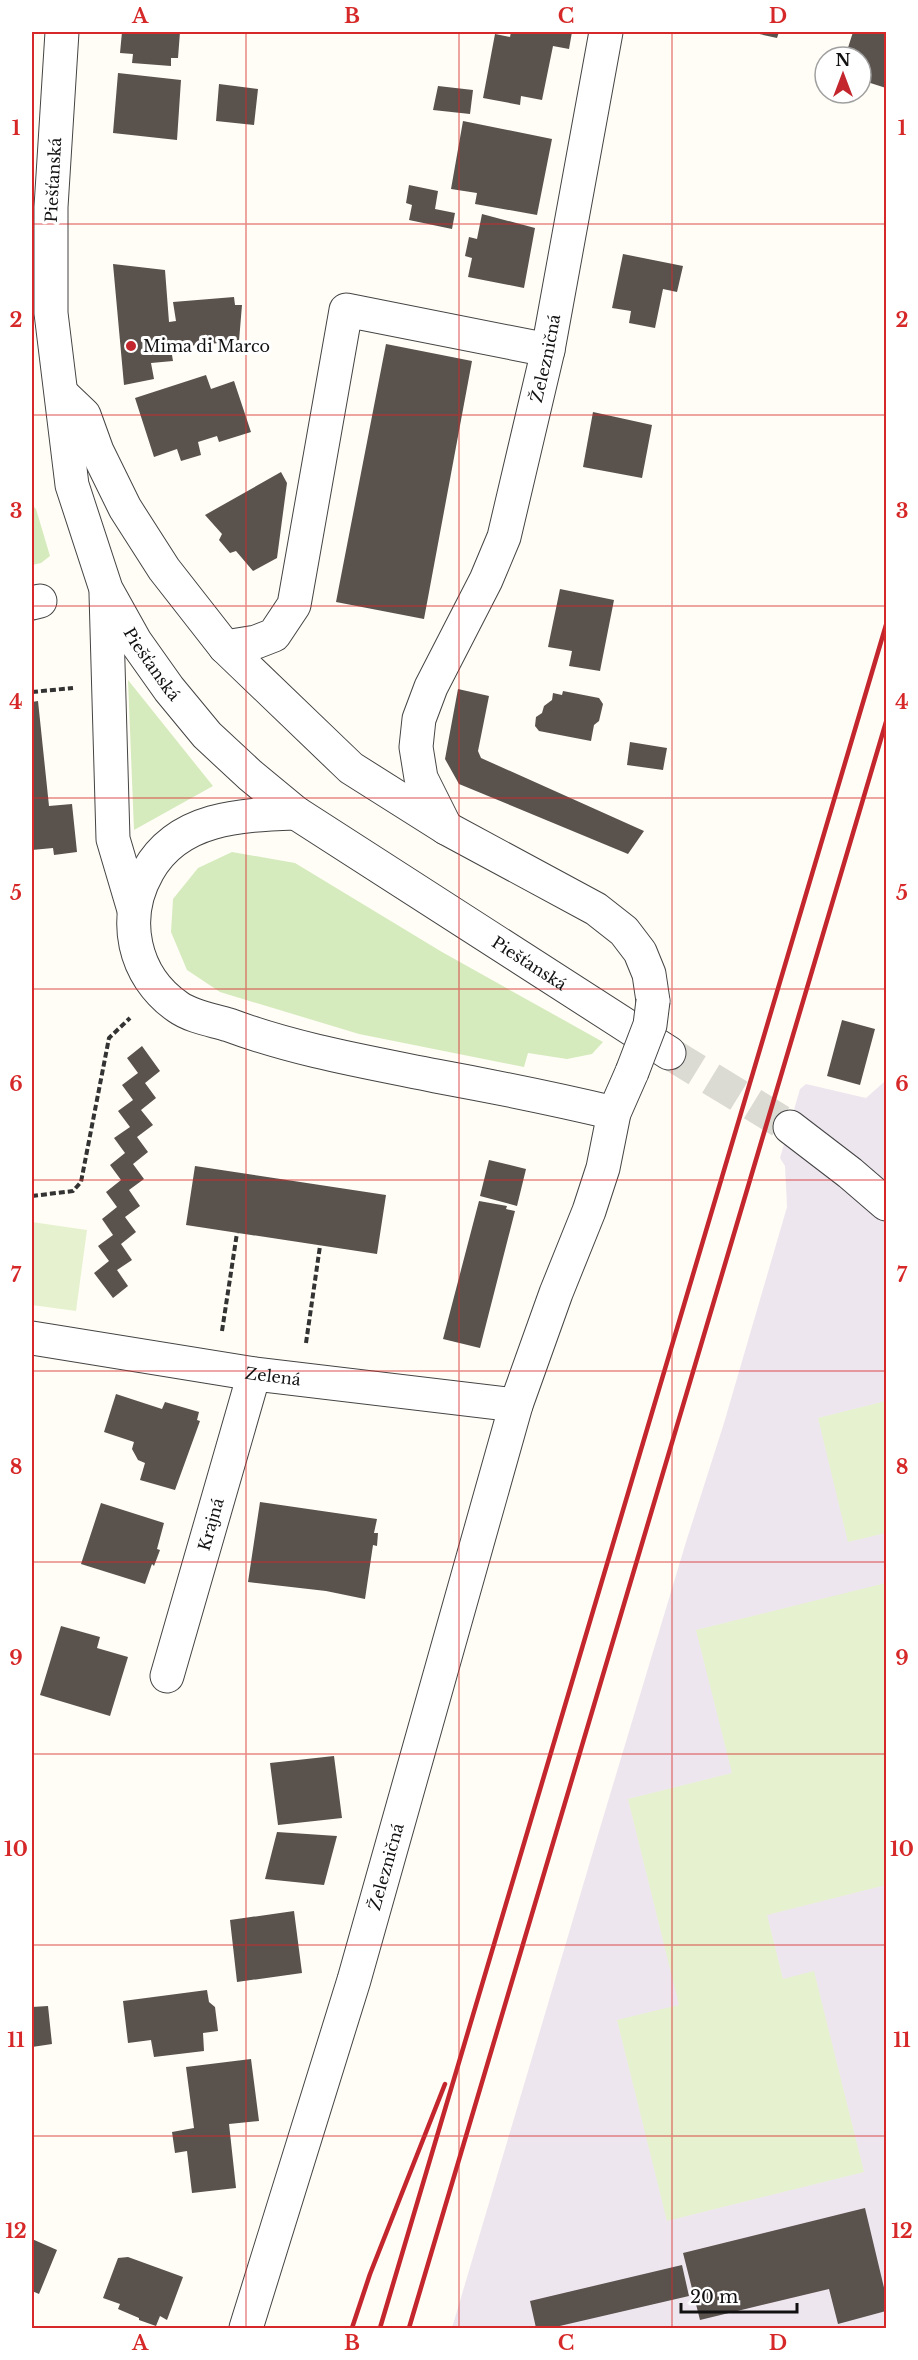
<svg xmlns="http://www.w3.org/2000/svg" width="918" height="2360" viewBox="0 0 918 2360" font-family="'Libre Baskerville',serif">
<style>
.industrial{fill:#eee6ef}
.green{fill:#d5ebbd}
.pitch{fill:#e6f2cf}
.building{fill:#5a524d}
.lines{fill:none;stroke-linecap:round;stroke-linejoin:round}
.street-tunnel{stroke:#dbdad3;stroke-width:33;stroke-dasharray:33 16;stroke-linecap:butt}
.street-casing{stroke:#444;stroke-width:35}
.path{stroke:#333;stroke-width:4;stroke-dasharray:6 3;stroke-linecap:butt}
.street{stroke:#fff;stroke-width:33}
.rail{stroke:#c4262e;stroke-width:4.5}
.street-bridge-casing{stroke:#444;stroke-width:35;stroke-linecap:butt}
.street-bridge{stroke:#fff;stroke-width:33}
.grid{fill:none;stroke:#d62828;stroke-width:1.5;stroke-opacity:0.55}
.poi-dot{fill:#c4262e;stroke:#fff;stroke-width:2}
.labels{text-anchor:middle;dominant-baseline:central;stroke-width:6;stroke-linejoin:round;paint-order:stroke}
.street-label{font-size:16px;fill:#111;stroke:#fff}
.poi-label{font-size:16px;fill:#111;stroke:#fff;text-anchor:start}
.neatline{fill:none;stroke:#d62828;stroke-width:2}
.grid-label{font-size:20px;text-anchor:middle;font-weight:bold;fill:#d62828}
</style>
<rect width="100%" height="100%" fill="#fffdf5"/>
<!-- industrial -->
<path class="industrial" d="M886,1074V2328H452L600,1828L686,1542L724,1423L787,1207L785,1166L780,1158L800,1089L806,1084L866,1098L884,1082Z"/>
<!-- green -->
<path class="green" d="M32,505L36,509L50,556L41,563L32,565Z
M128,680L213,786L134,830Z
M232,852L295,863L442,952L603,1042L592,1054L567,1059L528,1053L524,1067L359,1034L220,992L187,970L171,932L173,899L198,868Z"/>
<!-- pitch -->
<path class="pitch" d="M32,1222L87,1230L76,1311L32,1305Z
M886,1401V1533L848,1542L818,1418Z
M886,1583V1885L767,1915L783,1979L814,1971L864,2172L667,2221L617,2020L679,2005L628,1799L732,1773L696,1630Z"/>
<!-- building -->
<path class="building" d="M122,32H180L178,58H171V66L132,63L133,54L120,53Z
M511,32H572L569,49L553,46L542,100L521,96L520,105L483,98L495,34L510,37Z
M750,32H779L777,38Z
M853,32H886V88L861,80V57H845Z
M118,73L181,80L177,140L113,133Z
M219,84L258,89L254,125L216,121Z
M438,86L473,90L470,114L433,110Z
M463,121L552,139L537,215L475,204L477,193L451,189Z
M409,185L438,191L435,209L455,213L452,229L409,220L412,205L406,203Z
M482,214L535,228L524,288L468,277L472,258L465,256L469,237L477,239Z
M623,254L683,266L677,292L663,289L655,328L629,323L631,311L612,308Z
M113,264L165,270L169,322L176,321L173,302L234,297L235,305H242L239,341L189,346V353L172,355L173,361L151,363L154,379L124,385Z
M386,344L472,361L424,619L336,602Z
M206,375L211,389L234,381L251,432L219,442L217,436L198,442L201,455L181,461L177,449L154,457L135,398Z
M593,412L652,425L642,478L583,467Z
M281,472L287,483L277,558L253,571L236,551L230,553L219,540L222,534L205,515Z
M560,589L614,600L600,671L569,666L572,651L548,647Z
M458,689L489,696L478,751L481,758L644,831L628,854L459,784L445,759Z
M563,691L599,698L603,704L599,721L594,725L591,741L539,731L535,726L536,717L542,713L544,706L552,700L553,693L562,695Z
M38,701L49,806L72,804L77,852L54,855L53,848L32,850V702Z
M630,742L667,748L663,770L627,765Z
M842,1020L875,1029L860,1085L827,1076Z
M142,1046L160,1071L145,1083L156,1098L141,1110L153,1125L137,1137L148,1152L133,1164L144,1179L129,1190L140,1206L125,1217L136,1232L121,1244L132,1260L117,1270L128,1286L113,1298L94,1273L109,1261L98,1246L113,1235L102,1219L117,1207L106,1192L121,1180L110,1165L125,1153L114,1138L130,1127L118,1111L133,1100L122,1085L138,1073L127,1058Z
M489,1160L526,1169L517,1206L480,1196Z
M195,1166L386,1195L377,1254L186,1225Z
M479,1201L507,1206L506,1209L515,1211L480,1348L443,1339Z
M116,1394L162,1409L165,1402L199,1412L197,1420L200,1421L175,1490L140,1480L145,1463L138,1460L132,1449L134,1442L104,1432Z
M260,1502L377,1519L374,1533H378L377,1546L373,1545L365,1599L326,1591L248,1582Z
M101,1503L164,1523L157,1549L160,1550L154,1566L152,1564L145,1584L81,1564Z
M61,1626L100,1637L97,1648L128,1657L110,1716L40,1695Z
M334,1756L342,1818L278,1825L270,1763Z
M277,1832L337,1836L324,1885L265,1879Z
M294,1911L302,1973L237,1982L230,1920Z
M207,1990L209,2002L215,2007L218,2031L203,2033L204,2051L154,2057L151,2040L128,2043L123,2001Z
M48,2006L52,2044L32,2047V2007Z
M251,2059L259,2121L229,2124L236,2188L192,2193L187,2151L175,2153L172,2132L194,2128L186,2067Z
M865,2208L886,2296V2311L838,2324L829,2289L700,2320L683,2253Z
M32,2239L57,2250L39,2294L32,2291Z
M128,2257L183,2277L167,2320L160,2316L156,2326L139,2320V2318L118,2309L120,2304L103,2298L118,2258Z
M682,2265L689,2296L551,2328H536L530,2301Z"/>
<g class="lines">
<!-- street-tunnel -->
<path class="street-tunnel" d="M669,1053L790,1127"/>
<defs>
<g id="street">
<path id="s1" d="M62,32L51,207V313L72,485L106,589L135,641L169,689L207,735L250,775L296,813L669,1053"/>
<path d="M62,394L84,415L97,451L125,508L164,569L225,647L351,768L446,828L596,909L624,931L640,952L649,974L653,1001"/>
<path d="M106,594L113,839L134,910"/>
<path d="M32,603L40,601"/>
<path d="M225,647L256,642L274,635L294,605L346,310L548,350"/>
<path d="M296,813C241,815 178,817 148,871C121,918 133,976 178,1007C192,1017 213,1020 229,1025C296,1050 367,1062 436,1076C496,1087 555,1099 614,1113"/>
<path id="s2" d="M446,828L421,778L416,747L419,719L431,687L486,580L504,537L548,350L606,32"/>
<path d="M790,1127L850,1173L886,1204"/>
<path id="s3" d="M32,1338L254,1374L516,1405"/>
<path id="s4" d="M167,1676L254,1374"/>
<path id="s5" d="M246,2328L354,1980L516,1405L556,1293L589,1211L603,1168L614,1113L632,1072"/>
</g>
</defs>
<!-- street casing -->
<use href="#street" class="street-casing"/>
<!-- path -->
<path class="path" d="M32,692L73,688
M32,1196L73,1191L81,1182L109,1038L130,1018
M222,1331L237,1233
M306,1343L320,1246"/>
<!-- street -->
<use href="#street" class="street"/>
<!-- rail -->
<path class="rail" d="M352,2328L370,2274L445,2084
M380,2328L886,625
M409,2328L886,722"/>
<defs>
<path id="street-bridge" d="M632,1072L650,1025L653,1001"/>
</defs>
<!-- street-bridge casing -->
<use href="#street-bridge" class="street-bridge-casing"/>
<!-- street-bridge -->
<use href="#street-bridge" class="street-bridge"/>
</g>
<!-- grid -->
<path class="grid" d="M246,32V2328M459,32V2328M672,32V2328M32,224H886M32,415H886M32,606H886M32,798H886M32,989H886M32,1180H886M32,1371H886M32,1562H886M32,1754H886M32,1945H886M32,2136H886"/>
<!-- markers -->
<circle class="poi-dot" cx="131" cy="346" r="6"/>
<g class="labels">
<!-- street labels -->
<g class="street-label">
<text transform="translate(53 180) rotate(-87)">Piešťanská</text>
<text stroke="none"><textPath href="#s2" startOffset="500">Železničná</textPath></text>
<text stroke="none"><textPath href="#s1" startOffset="652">Piešťanská</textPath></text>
<text stroke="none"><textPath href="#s1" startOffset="1138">Piešťanská</textPath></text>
<text stroke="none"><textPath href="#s3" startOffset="244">Zelená</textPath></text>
<text stroke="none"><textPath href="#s4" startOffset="158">Krajná</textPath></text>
<text stroke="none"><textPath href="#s5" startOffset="482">Železničná</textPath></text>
</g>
<!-- poi labels -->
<g class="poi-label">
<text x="143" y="346">Mima di Marco</text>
</g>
</g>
<!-- border -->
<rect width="918" height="2360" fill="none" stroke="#ffffff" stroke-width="66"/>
<!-- north arrow -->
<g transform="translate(843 75)"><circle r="28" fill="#ffffff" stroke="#a0a0a0" stroke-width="1.5"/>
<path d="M0-4.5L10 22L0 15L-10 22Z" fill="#c4262e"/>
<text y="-9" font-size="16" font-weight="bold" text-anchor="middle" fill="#111111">N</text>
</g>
<!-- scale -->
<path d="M681 2303v9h116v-9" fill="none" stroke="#111111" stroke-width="3"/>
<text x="690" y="2303" font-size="18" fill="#111111" stroke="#ffffff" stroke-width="4.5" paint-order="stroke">20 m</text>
<rect x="33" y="33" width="852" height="2294" class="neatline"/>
<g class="grid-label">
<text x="140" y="23">A</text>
<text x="352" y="23">B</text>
<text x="566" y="23">C</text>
<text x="778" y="23">D</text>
<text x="16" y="135">1</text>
<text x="902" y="135">1</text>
<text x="16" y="327">2</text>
<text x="902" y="327">2</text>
<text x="16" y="518">3</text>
<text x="902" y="518">3</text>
<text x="16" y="709">4</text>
<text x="902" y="709">4</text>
<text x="16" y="900">5</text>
<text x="902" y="900">5</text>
<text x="16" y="1091">6</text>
<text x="902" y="1091">6</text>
<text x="16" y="1282">7</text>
<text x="902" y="1282">7</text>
<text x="16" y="1474">8</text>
<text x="902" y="1474">8</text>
<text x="16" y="1665">9</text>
<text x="902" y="1665">9</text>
<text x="16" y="1856">10</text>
<text x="902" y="1856">10</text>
<text x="16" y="2047">11</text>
<text x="902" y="2047">11</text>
<text x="16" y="2238">12</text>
<text x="902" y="2238">12</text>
<text x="140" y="2350">A</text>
<text x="352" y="2350">B</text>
<text x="566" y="2350">C</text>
<text x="778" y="2350">D</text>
</g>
</svg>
